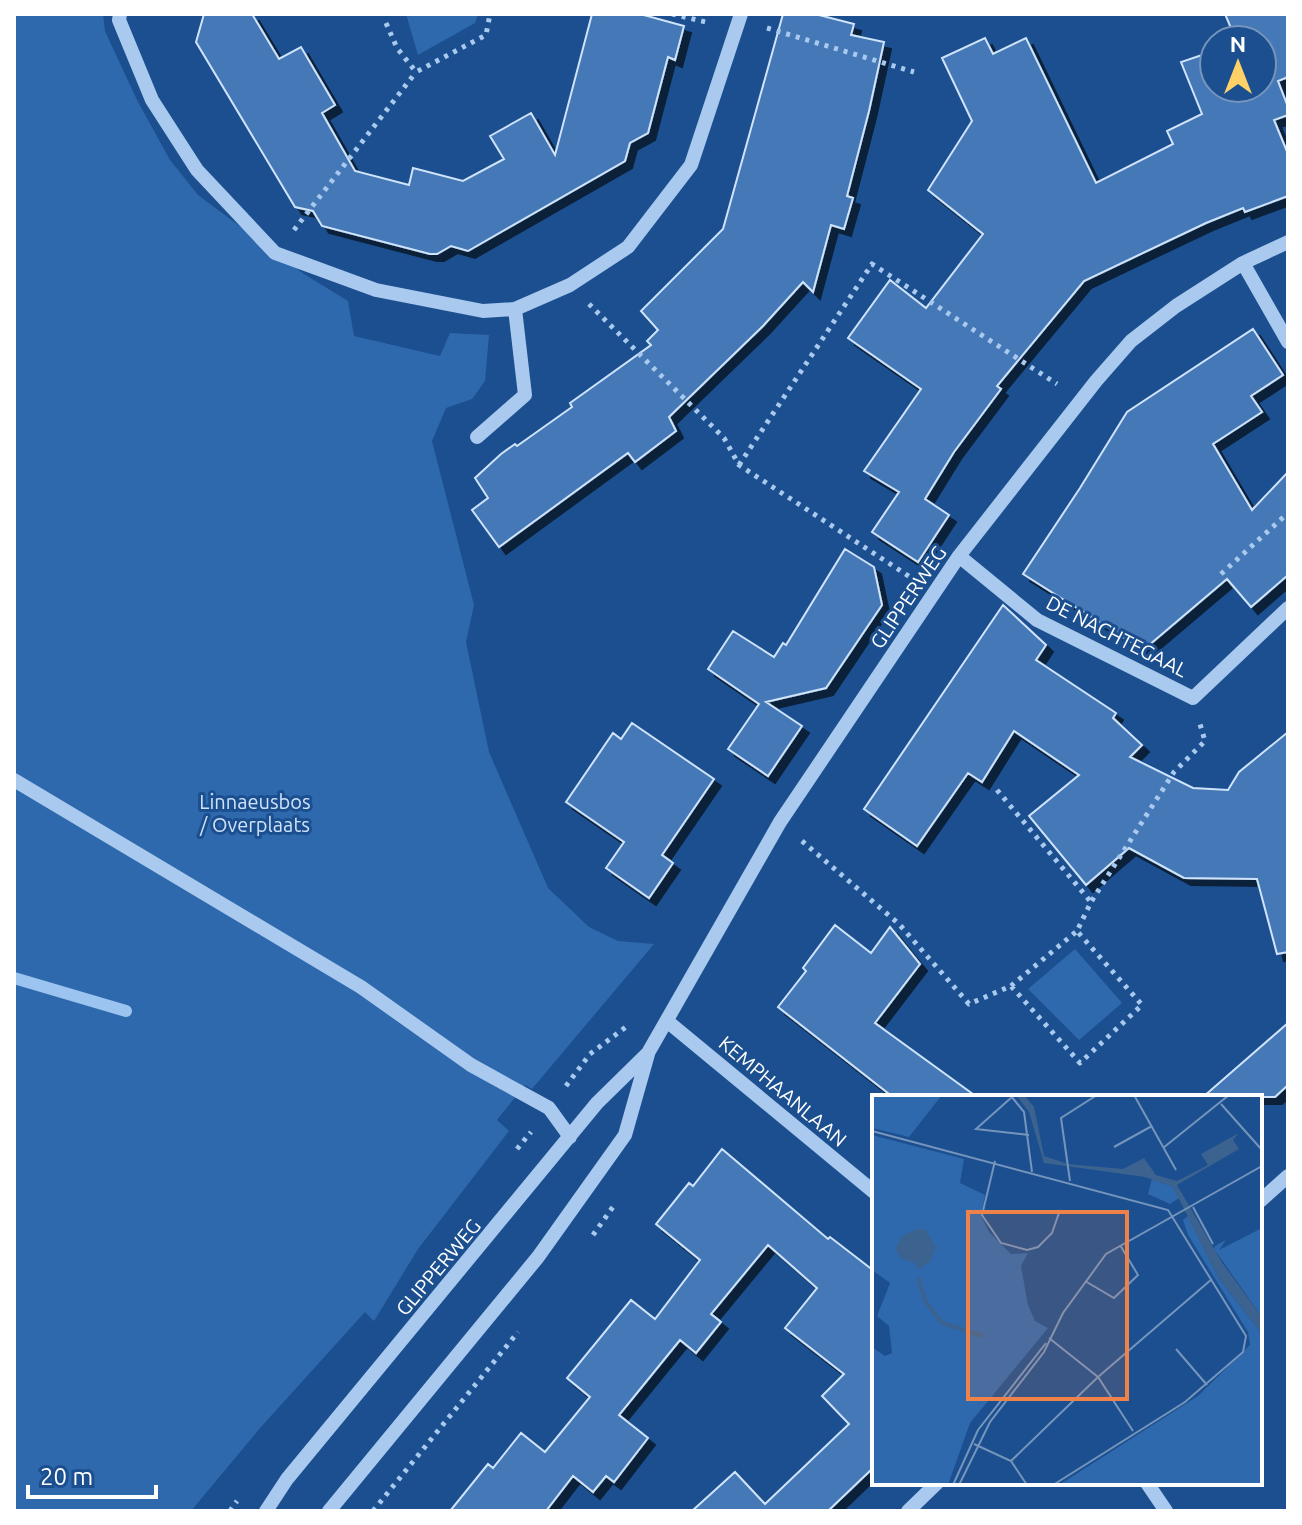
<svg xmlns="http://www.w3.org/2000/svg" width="1302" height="1525" viewBox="0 0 1302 1525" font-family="Ubuntu,sans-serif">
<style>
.green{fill:#2e69ad}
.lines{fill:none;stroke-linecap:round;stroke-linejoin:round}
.stream{stroke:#9cc4f0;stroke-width:12}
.building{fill:#4478b7;stroke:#cfe3fa;stroke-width:2;filter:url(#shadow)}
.path{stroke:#a9c9ee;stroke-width:5;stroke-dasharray:4 6;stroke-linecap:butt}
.minor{stroke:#a9c9ee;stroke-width:14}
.labels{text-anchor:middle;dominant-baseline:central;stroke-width:6;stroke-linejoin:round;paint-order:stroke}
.street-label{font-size:20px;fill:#fff;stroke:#1b4f8f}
.park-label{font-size:20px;fill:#cfe3fa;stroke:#1b4f8f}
.inset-river{fill:none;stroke:#3c6290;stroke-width:4}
.inset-road{fill:none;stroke:#7695bc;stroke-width:2}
.view{fill:#ee8249;fill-opacity:0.15;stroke:#ee8249;stroke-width:4}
.inset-edge{fill:none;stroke:#fff;stroke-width:4}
</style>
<defs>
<filter id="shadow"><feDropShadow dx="7" dy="7" stdDeviation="0" flood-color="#0009"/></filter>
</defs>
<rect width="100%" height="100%" fill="#1b4f8f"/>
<!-- green -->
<path class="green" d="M14,14H103L105,31L137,100L170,160L198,195L304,274L348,301L354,336L440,356L450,333L489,335L485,381L472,399L446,408L432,441L474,605L466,642L489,752L548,888L589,927L618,941L654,944L532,1089L525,1085L497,1120L509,1131L418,1249L374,1321L365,1312L261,1427L191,1511H14Z
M406,14H478L475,23L418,55Z
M1075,949L1122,1003L1079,1040L1028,989Z"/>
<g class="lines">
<!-- stream -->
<path class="stream" d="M14,978L126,1011"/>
</g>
<!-- building -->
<path class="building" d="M204,14H252L279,59L301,47L335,105L322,113L355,171L409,185L413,168L463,181L504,159L490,136L531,113L555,155L592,14H640L684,26L675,60L668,57L648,133L630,143L625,161L468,251L451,246L437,254H430L322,226L313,211L295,207L196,42Z
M783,14H815L854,24L851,35L884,42L869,111L847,196L853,198L844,229L831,225L813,292L803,282L763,326L669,417L676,431L635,462L628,453L499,547L472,510L488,498L475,478L501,454L515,444L517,446L572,407L570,403L651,345L647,341L658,330L641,311L723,229Z
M1225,14H1288V77L1278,81L1288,107V115L1274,120L1288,154V196L1245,212L1243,208L1206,223L1084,281L997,386L1001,389L954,452L925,499L949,515L918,562L872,532L899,492L864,471L921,389L848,338L890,280L926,308L983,234L928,190L972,121L942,58L985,38L993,54L1026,38L1096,183L1173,144L1167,131L1202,114L1181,62L1214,51V88H1262V40H1236Z
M1253,329L1283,375L1251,396L1262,412L1213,444L1252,510L1288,472V575L1251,607L1227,579L1148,646H1137L1023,574L1080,488L1127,412Z
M845,549L874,567L882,605L826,688L766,702L802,726L768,776L728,749L759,704L708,669L733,631L774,657L783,643L786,645Z
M1003,605L1046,645L1036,660L1116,713L1113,718L1142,745L1130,757L1193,788L1228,790L1239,772L1288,732V952L1277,954L1257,879L1184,878L1129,848L1086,885L1029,816L1079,775L1014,731L982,782L968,773L917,846L864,809Z
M632,723L714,779L662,855L673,863L649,898L606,868L624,842L566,802L613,733L621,739Z
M835,925L871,953L890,927L920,964L875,1023L977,1097H893L778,1007L806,971L803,968Z
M1288,1023V1085L1275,1097H1203Z
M722,1149L828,1239L830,1237L874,1271V1467L828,1511H692L735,1472L765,1504L849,1424L822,1396L844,1374L785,1328L817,1288L768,1245L711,1314L721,1322L696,1353L680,1340L619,1415L648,1438L614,1482L606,1476L593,1492L573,1476L546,1511H450L488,1464L493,1468L521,1433L545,1452L590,1397L567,1378L631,1300L655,1319L700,1260L656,1224L689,1183L693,1186Z"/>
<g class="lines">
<!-- path -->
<path class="path" d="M672,14L710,23
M386,23L397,48L416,72L486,35L490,14
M767,28L914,72
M294,230L416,72
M589,304L724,438L739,465L910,577
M739,465L872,264L1057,384
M1221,574L1288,513
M997,790L1091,902
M802,841L899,924L969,1004L1011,986L1080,1063L1142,1005L1077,931L1091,902L1174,772L1205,741L1200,724
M1011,986L1077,931
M566,1086L590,1054L630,1024
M517,1149L531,1132
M593,1235L615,1204
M230,1511L237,1501
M373,1511L518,1332"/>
<!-- minor -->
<path class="minor" d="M120,14L119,20L152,100L197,170L275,253L376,290L483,311L515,309L570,285L628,247L691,165L741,14
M1243,263L1288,342
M477,437L525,395L515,309
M959,556L1037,620L1193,698L1288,608
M14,780L361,987L471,1065L549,1108L570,1137
M667,1021L874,1192
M1260,1201L1288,1176
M1147,1483L1166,1511
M266,1511L287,1479L597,1103L648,1053L780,822L959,556L1096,381L1131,341L1176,306L1243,263L1288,242
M329,1511L538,1257L625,1135L648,1054
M908,1511L937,1483"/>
</g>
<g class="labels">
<!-- street labels -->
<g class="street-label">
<text transform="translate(908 597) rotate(-56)">GLIPPERWEG</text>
<text transform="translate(1117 636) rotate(27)">DE NACHTEGAAL</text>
<text transform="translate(783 1091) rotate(40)">KEMPHAANLAAN</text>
<text transform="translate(438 1267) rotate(-50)">GLIPPERWEG</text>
</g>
<!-- park labels -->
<g class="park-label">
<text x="255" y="801">Linnaeusbos<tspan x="255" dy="23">/ Overplaats</tspan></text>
</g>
</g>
<!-- overview -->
<g transform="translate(872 1095)">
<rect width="390" height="390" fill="#1b4f8f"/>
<path d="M0,0H70L37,42L0,33ZM0,40L92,64L88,88L113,100L109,121L117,137L139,159L156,158L149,171L156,210L163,226L176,233L98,328L76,390H0V252L13,261L20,258L17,231L5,221L18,188L0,175ZM280,84L301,92L307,103L298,109L276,99ZM316,121L346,182L390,239V390H187L326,301L378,250L376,237L316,140L311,125ZM388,134L390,138V222L342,154L343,151L354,145L347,155Z" fill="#2e69ad"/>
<path d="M144,0H152L162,12L172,61L196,69L251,74L272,63L284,80L305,86L336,70L329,59L367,38L361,45L367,54L305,90L351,169L390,222V239L346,182L301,92L273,82L172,68L157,17ZM45,134H53L64,152L58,167L45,175L43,168L28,163L24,153L30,141Z" fill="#3c6290"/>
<path class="inset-river" d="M46,183L54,207L70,228L111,241"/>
<path class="inset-road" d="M262,0L304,75M139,1L152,17L160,77M140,2L104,34L157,40M349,9L390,55M0,36L296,115L374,241L371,257L313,307L181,390M242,52L280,31M291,53L357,0M123,66L110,120L129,148L155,155L166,152L180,138L188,115M198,86L189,23L225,0M321,112L341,149M213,186L242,203L266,180L248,150M177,243L226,282L261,336M304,254L335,290M102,349L139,366L155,390M139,366L226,282L340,184M81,390L106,335L174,248M87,390L118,327L172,257L191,218L234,159L390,71"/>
<path class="view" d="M96,117H255V304H96Z"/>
<rect width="390" height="390" class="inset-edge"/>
</g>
<!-- border -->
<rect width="1302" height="1525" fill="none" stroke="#ffffff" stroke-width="32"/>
<!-- north arrow -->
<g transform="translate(1238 64)"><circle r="38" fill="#1b4f8f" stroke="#7695bc" stroke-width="2"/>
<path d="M0-6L14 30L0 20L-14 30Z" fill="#ffd166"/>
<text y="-12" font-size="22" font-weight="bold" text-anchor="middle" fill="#ffffff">N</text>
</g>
<!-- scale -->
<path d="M28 1485v12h128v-12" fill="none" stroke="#ffffff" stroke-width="4"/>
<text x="40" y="1485" font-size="24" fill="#ffffff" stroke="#1b4f8f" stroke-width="6" paint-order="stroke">20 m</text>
</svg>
